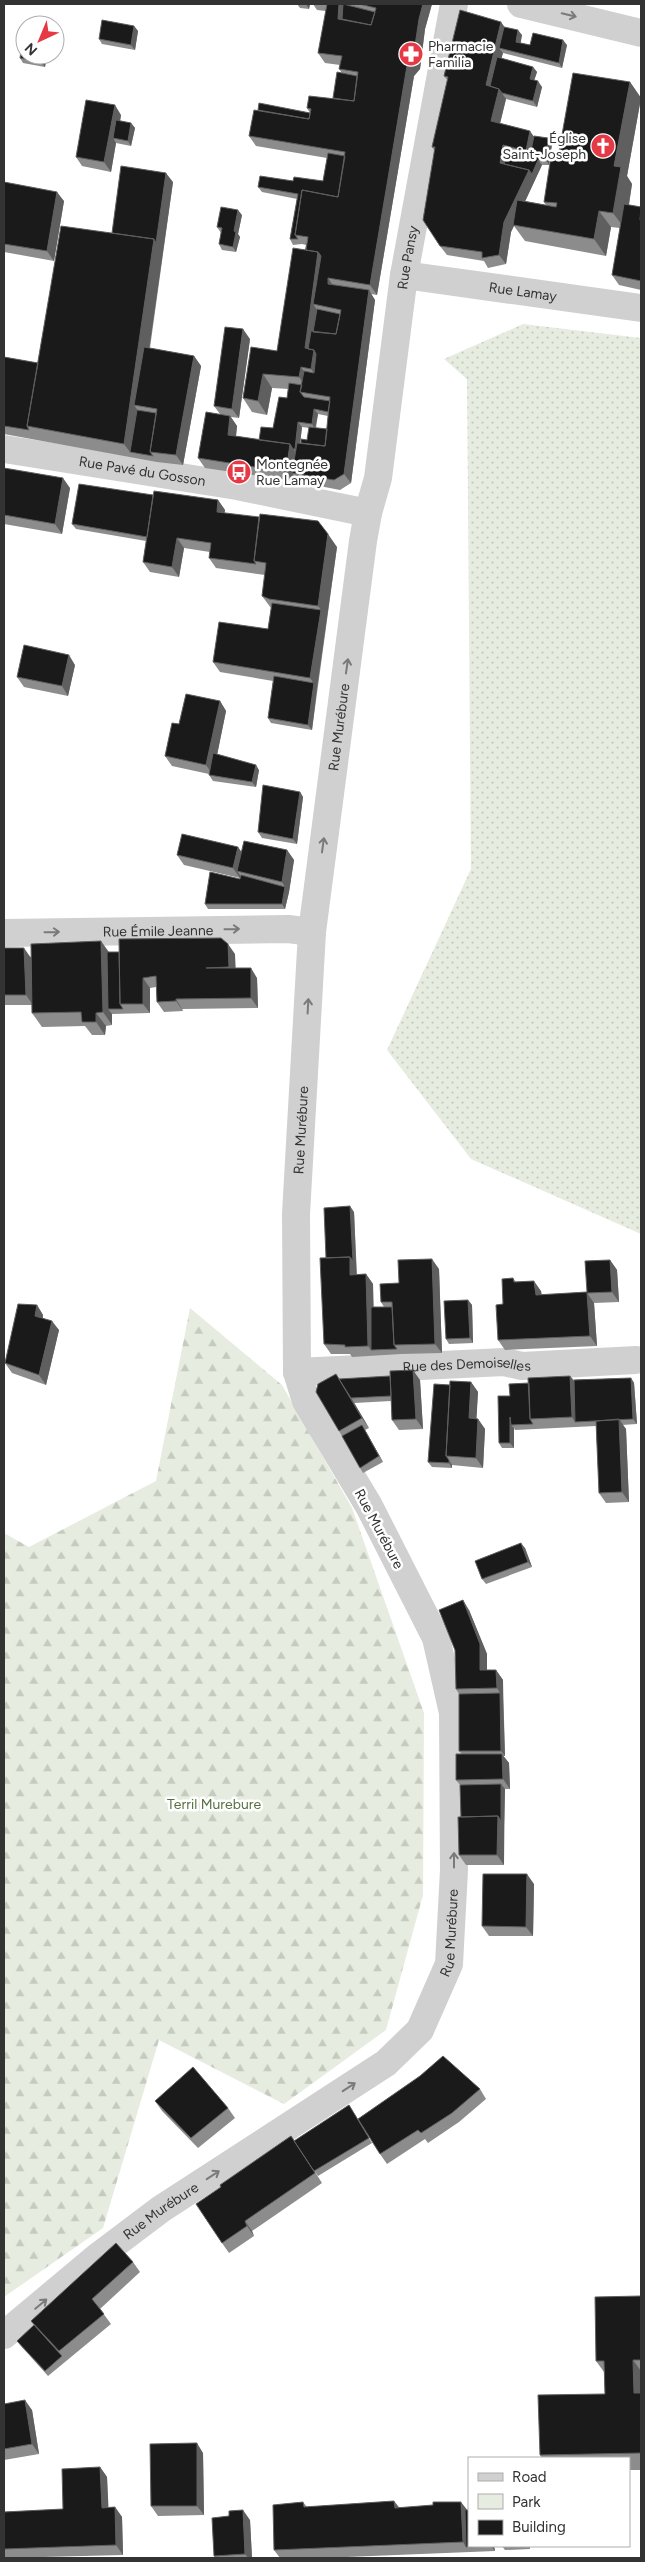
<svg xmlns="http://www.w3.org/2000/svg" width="645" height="2562" viewBox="0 0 645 2562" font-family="Figtree,sans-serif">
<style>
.green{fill:url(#green-dots)}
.forest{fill:url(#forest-firs)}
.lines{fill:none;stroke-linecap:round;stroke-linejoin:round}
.minor{stroke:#d0d0d0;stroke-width:28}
.wall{fill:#8c8c8c;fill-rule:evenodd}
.shaded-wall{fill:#5f5f5f}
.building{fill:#1a1a1a;stroke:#5f5f5f}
.oneway{stroke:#7a7a7a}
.labels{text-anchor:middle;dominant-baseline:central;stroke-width:5;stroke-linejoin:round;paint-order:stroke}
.poi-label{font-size:14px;fill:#333;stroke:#fff;text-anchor:start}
.street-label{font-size:14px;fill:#333;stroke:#fff}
.park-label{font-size:14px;fill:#56703f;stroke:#fff}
</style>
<defs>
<pattern id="green-dots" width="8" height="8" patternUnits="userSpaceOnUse" patternTransform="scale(1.25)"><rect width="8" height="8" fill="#e6ecdf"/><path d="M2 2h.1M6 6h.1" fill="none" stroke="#c6cbc0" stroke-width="1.8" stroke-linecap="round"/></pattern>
<pattern id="forest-firs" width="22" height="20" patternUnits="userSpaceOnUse" patternTransform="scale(1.25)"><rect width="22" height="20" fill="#e6ecdf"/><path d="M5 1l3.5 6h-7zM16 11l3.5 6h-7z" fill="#c6cbc0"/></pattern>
</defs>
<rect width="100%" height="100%" fill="#fff"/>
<!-- green -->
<path class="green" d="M523,324L641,338V1234L471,1159L387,1050L471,869L467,379L444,359Z"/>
<!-- forest -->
<path class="forest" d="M190,1308L282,1385L352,1508L424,1713L423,1895L386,2030L284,2104L159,2040L103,2228L4,2297V1533L29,1547L156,1481Z"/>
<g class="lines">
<!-- minor -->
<g class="minor">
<path d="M521,4L641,33"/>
<path id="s1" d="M404,275L641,308"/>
<path id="s2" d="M4,449L237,486L368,513"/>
<path id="s3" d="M4,933L288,929L312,932"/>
<path id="s4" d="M297,1372L504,1362L522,1366L636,1360"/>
<path id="s5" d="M4,2335L96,2258L161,2209L386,2063L420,2030L449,1964L454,1870L453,1713L436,1638L369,1506L306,1401L297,1372L296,1214L312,932L363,541L368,513L378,478L404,275L454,4"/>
</g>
</g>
<!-- wall -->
<path class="wall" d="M297,4H310L309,9L300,8Z
M313,4H432L425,29L420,69L414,76L377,295L371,294L375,300L351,483L340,490L299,482L294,476L293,481L205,468L198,458L220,414L214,406L250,339L239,418L231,417L237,426L236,436L259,440L273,428L287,398L289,389L272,388L267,415L252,412L243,398L277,351L306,245L302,244L293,245L290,239L297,199L262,192L258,187L293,181H323L327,158L256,146L249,136L258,110L310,113L307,108L333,98L342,73L339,69L340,65L325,63L318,53L326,11L317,10ZM318,414L328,416L327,429L316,428ZM302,427L309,428L307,440L300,443Z
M501,22L504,27L522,35L520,43L530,45H567L562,68L503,53L501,58L533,67L537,72L534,80L542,87L537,107L506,99L500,124L552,144L549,165H542L525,201L546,205L544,202L558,157L630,82L641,98L627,176L632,184L629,205L641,207V290L619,285L612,275L620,228L611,227L606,256L525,241L514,226L511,232L506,264L488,268L484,261L447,255L440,246L434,150L432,147L448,81L444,76Z
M134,26L138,31L135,50L102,44L99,39Z
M47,55L45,67L23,63L20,58Z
M121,115L120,121L131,123L135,128L131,146L116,143L111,172L82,166L76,157Z
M4,182L64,201L54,261L4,252Z
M173,182L150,348L194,356L201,366L183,465L157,462L4,434V357L38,363L112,233Z
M242,215L238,234L240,237L236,252L222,250L219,244L221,233L217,227Z
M4,468L70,488L62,534L4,524Z
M153,495L218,500L225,510L224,513L337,547L312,730L271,723L268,718L273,681L220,672L213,662L268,629L271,608L262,596L265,575L216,568L209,558L210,552L184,548L179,577L150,572L143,562L146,541L76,529L72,524Z
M75,665L68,696L24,687L17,677Z
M220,701L226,711L217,755L259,770L256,787L213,781L209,775V774L172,766L165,756L179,724Z
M300,792L303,797L297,844L262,838L258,832Z
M238,847L241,852L287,850L294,860L289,892L285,909H208L205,904L240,879L241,875L240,878L184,865L177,855Z
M4,948L31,957L108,952L235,954V968L257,978L258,1008L182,1009L183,1011L164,1012L157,1002L156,987L150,988V1013L112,1014V1025L106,1026L105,1035H92L85,1026L42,1027L32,1013V1005H4Z
M354,1212L357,1275L366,1274L373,1284V1307H384L381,1302L399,1283L439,1269L442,1353L401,1354L352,1357L350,1354H331L324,1344L326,1258Z
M610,1260L617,1270L619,1302L594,1303L597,1346L505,1350L498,1340L503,1304L513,1278L516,1282L541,1291L542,1295L587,1292Z
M468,1300L472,1305L473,1343L449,1344L446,1339Z
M37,1305L43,1315V1318L59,1330L46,1385L12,1373L5,1363Z
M570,1376L574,1380L631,1378L634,1383L637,1424L622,1425L626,1429L629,1502L606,1503L599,1493L596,1426L515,1430L514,1428V1448H502L499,1443L529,1383Z
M339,1379L420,1380L423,1429L399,1430L392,1420L391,1401L354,1403L353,1401L369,1428L365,1430L383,1462L363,1473L339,1431Z
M471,1382L478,1392L476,1419H478L485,1429L483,1468L452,1465V1468L432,1467L428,1462L450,1385Z
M525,1548L532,1567L486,1584L482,1579Z
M469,1610L487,1654V1670H496L503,1680L505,1756H503L509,1763L510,1789H505L504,1865H466L459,1855L461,1817L460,1785L456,1780L462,1754L459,1751V1694L456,1689Z
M534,1884L533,1936H489L482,1926Z
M480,2089L486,2099L459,2122L428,2143L425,2139L387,2164L380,2154Z
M155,2101L228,2108L235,2118L198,2148L162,2111Z
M349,2105L372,2143L318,2176L310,2164L322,2183L252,2231L254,2236L229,2253L222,2243L295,2141Z
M133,2262L140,2272L100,2309L111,2324L48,2376L21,2346L17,2341L34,2325L31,2321Z
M641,2296V2470H629V2458H542L540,2455L605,2394L604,2372L596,2361Z
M4,2404L32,2410L39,2454L4,2460Z
M203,2453L204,2515L158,2516L151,2506Z
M100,2467L107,2477L108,2507H115L122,2517L123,2555L4,2558V2512L63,2509Z
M394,2501L399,2507L467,2510L494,2546L495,2551L322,2558H280L274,2550L303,2502L307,2507Z
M250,2520L252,2558H215L214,2556Z
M502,2546H530V2549L505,2550Z"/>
<!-- shaded-wall -->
<path class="shaded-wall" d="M306,4H310L309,9Z
M339,4H343L342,23L338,19Z
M423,4H432L425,29L420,69L414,76L377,295L370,285L407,66Z
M501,22L508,32L499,48L503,53L493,91L486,85Z
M134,26L138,31L135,50L131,45Z
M518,30L522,35L520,47L516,42Z
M563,40L567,45L562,68L559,63Z
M42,55H47L45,67L41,62Z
M533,67L537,72L533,84L530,79Z
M538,81L542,87L537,107L533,101Z
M630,82L641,98L627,176L632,184L625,229L613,213L614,166Z
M499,89L506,99L498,131L491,121Z
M115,105L121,115L117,139L113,138L116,143L111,172L104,162Z
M131,123L135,128L131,146L128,141Z
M530,131L537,141L533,161L526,151Z
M548,138L552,144L549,165L546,160Z
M503,145L510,155L507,168L500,163Z
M538,160L542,165L511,232L506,264L499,255L504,222L529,170Z
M166,173L173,182L141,406L134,405L140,414L130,452L124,444L154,239Z
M57,192L64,201L54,261L47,251Z
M238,210L242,215L238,234L240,237L236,252L233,247L234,231Z
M599,211L611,227L606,256L594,239Z
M318,252L328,266L313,304L320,314L321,382L311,369L305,348Z
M328,278L335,288L328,284Z
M369,290L375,300L351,483L344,474Z
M243,329L250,339L239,418L232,409Z
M194,356L201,366L183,465L176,455Z
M301,367L311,381L305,385L299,377Z
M263,374L272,388L267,415L258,401Z
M314,409L318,414L315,429L312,424Z
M230,416L237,426L235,445L228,435Z
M298,422L302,427L299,454L295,449Z
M290,444L297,454L292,473L294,476L293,481L286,472Z
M63,478L70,488L62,534L55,524Z
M218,500L225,510L223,521L217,512Z
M328,534L337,547L317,688L310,678L321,610L318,606Z
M177,538L184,548L179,577L172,567Z
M69,655L75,665L68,696L62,686Z
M314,683L317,688L312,730L308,725Z
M220,701L226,711L213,775L206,765Z
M256,765L259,770L256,787L252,782Z
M300,792L303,797L297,844L293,839Z
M238,847L245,857L237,871L240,875V878L233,868Z
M287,850L294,860L289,892L285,909L282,904L285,887L282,882Z
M101,941L111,955L108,1009L112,1014V1025L103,1012Z
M228,944L235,954L236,976L229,967Z
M24,948L31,958L33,1005L26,995Z
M251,968L257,978L258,1008L251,998Z
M143,978L150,988V1013L143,1004Z
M176,999L182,1009L183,1011L176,1001Z
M96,1013L106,1026L105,1035L96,1022Z
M350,1206L354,1212L357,1285L350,1275Z
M432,1259L439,1269L442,1353L435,1344Z
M610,1260L617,1270L619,1302L612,1292Z
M366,1274L373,1284L375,1350H371L368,1346Z
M534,1281L541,1291L542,1305L536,1295Z
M587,1293L594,1303L597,1346L590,1336Z
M468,1300L472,1305L473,1343L470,1338Z
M37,1305L43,1315L42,1326L35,1316Z
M52,1321L59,1330L46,1385L39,1375Z
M413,1370L420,1380L423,1429L416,1419Z
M336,1374L343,1384L369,1428L362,1418Z
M570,1376L577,1386L575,1422L572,1417Z
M631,1378L634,1383L637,1424L633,1419Z
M471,1382L478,1392L476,1428L469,1418Z
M510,1417L511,1425L514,1428V1448L510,1443Z
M478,1419L485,1429L483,1468L476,1458Z
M619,1419L626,1429L629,1502L622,1492Z
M362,1425L365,1430L383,1462L379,1456Z
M449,1460L452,1465V1468L449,1463Z
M521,1543L525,1548L532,1567L528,1562Z
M463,1600L469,1610L487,1654V1680L480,1670Z
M496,1670L503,1680V1698L497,1688Z
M500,1693L503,1698L505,1756L501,1751Z
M502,1754L509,1763L510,1789L503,1779Z
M501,1784L505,1789L504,1826L501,1821Z
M498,1816L504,1826V1865L497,1855Z
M527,1874L534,1884L533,1936L526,1927Z
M245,2221L252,2231L254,2236L247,2226Z
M633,2360L641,2371V2404L634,2393Z
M25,2400L32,2410L39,2454L32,2444Z
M197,2443L203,2453L204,2515L197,2506Z
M100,2467L107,2477L109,2518L102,2508Z
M394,2501L401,2511L395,2508Z
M461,2502L468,2511L466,2547L463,2542Z
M115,2507L122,2517L123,2555L116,2545Z
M243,2510L250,2520L252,2558H248L245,2554Z
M491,2546H494L495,2551Z"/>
<!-- building -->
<path class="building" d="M327,4H339L338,19L371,25L376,8L359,4H423L419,19L413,59L407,66L370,285L328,278V284L369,290L344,474L334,480L292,473L297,443L325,446L330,397L300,392L304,371L314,373L316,354L314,350L308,349L311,331L336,334L341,310L313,304L321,256L318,252L306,250L308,237L295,235L302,190L338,197L345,152L249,136L254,110L309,119L311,109L307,108L309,96L354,101L358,72L339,69L342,56L318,53Z
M343,4L375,12L371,25L342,19Z
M460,10L501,22L486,85L499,89L491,121L530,131L526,151L503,145L500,163L529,170L504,222L499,255L482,258V252L440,246L423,220L435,147H432L448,77L444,76Z
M102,20L134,26L131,45L99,39Z
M504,27L518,30L516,42L530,45L533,33L563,40L559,63L499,48Z
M24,32L25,55H42L41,62L20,58Z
M497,57L533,67L530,79L538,81L533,101L502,93L499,89L490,86Z
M337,72L357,76L354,101L333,98Z
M573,73L630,82L614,166L621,167L613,213L599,211L594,239L513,225L517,200L556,207L557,203L544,202L551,156L558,157Z
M86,100L115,105L104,162L76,157Z
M259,103L310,113L309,119L258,110Z
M116,120L131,123L128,141L113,138Z
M534,136L548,138L546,160H538L532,174L529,170L504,164L507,150L530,155Z
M328,153L345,156L338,197L302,190L295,235L298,239H290L298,194L258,187L260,176L293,181L294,177L323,181Z
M121,166L166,173L156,243L154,239L112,233Z
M4,182L57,192L47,251L4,244Z
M624,204L641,207L640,220L641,221V281L612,275Z
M221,207L238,210L234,231L236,232L233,247L219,244L222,228L217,227Z
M61,226L154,239L124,444L27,426Z
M293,248L318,252L305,348L314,350L311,369L301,367L299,377L263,374L258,401L243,398L251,347L277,351Z
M317,309L340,314L336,334L313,332Z
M225,327L243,329L232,409L214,406Z
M144,347L194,356L176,455L150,452L157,409L134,405Z
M4,357L38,363L27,426L29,430L4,426Z
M289,383L302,385L300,392L304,397L330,401L328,412L314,409L312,424L298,422L295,449H293L290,444L259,440L261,427L273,428L279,397L287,398Z
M137,410L156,413L150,452L153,456L130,452Z
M206,412L230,416L228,435L290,444L286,472L198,458Z
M309,427L327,429L325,446L301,443V439L307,440Z
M4,468L63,478L55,524L4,515Z
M79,484L153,495L147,537L72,524Z
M154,491L218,500L217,512L259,517L254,561L256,564L209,558L211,543L177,538L172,567L143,562Z
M260,514L318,521L328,534L318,606L269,599L262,596L266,563L254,561Z
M272,603L321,610L310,678L213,662L219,622L268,629Z
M24,645L69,655L62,686L17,677Z
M274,676L314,683L308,725L268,718Z
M186,694L220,701L206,765L165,756L172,723L179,724Z
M213,753L256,765L252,782L209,775Z
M263,785L300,792L293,839L258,832Z
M182,834L238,847L233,868L177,855Z
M244,841L287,850L282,882L237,871Z
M210,872L240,879L241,875L285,887L282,904H205Z
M221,938L228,944L229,967L206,968H251V998L176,999V1001L157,1002L156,976L143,978V1004H120L119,939Z
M101,941L103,1012L96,1013V1022H82L81,1012L32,1013L31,944Z
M4,948H24L26,995H4Z
M107,952H119L120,1004L123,1009H108Z
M350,1206L353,1261L350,1257L326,1258L324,1208Z
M350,1257V1275L366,1274L368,1346L345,1347V1345L324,1344L320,1258Z
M432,1259L435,1344L394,1345L392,1302H381L380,1284L399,1283L398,1260Z
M610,1260L612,1292L587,1293L590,1336L498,1340L496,1305L503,1304L502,1279L513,1278L514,1282L534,1281L536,1295L587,1292L585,1261Z
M468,1300L470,1338L446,1339L444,1301Z
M18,1304L37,1305L35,1316L52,1321L39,1375L5,1363Z
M371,1307H392L394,1345L397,1349L371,1350Z
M413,1370L416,1419L392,1420L390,1371Z
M336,1374L362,1418L339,1431L316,1392L318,1384Z
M390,1376L391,1396L351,1398L339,1379Z
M570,1376L572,1417L530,1419L528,1378Z
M631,1378L633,1419L575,1422L574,1380Z
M450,1381L471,1382L469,1418L478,1419L476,1458L446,1456Z
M529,1383L530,1419L533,1424L511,1425L510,1417V1443H499L498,1396H510L509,1384Z
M434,1384L450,1385L446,1456L449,1460V1463L428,1462Z
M619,1419L622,1492L599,1493L596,1421Z
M362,1425L379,1456L360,1468L342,1436Z
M521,1543L528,1562L482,1579L475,1561Z
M463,1600L480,1644V1670H496L497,1688L456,1689L455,1650L439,1610Z
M500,1693L501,1751H459V1694Z
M456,1754H502L503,1779L456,1780Z
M501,1784V1821L498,1816L461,1817L460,1785Z
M498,1816L497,1855H459L458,1817Z
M483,1874H527L526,1927L482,1926Z
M443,2056L480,2089L452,2113L421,2133L418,2130L380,2154L358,2119L420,2076Z
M193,2067L228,2108L191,2138L155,2101Z
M349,2105L369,2138L314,2171L294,2141Z
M291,2136L315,2173L245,2221L247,2226L222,2243L196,2204L221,2187L220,2185Z
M116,2243L133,2262L92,2299L104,2314L59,2351L31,2321Z
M641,2296V2360H633L634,2393H641V2453L540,2455L538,2395L605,2394L604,2361H596L595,2297Z
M34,2325L62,2356L45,2371L17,2341Z
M25,2400L32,2444L4,2449V2404Z
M197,2443V2506H151L150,2444Z
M100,2467L102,2508L115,2507L116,2545L4,2549V2512L63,2509L62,2469Z
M394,2501L395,2508L433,2505V2502H461L463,2542L274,2550L273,2505L303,2502L304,2507Z
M243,2510L245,2554L214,2556L212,2518L229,2516V2511Z
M465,2510H469V2546H491L466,2547Z"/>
<!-- one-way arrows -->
<defs><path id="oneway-shaft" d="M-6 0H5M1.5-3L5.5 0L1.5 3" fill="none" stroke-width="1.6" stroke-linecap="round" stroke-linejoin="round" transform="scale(1.25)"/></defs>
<g class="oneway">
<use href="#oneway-shaft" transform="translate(569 15) rotate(14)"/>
<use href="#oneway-shaft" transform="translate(347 666) rotate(-82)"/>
<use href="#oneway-shaft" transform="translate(323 845) rotate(-82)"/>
<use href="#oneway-shaft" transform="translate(232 929) rotate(-1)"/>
<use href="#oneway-shaft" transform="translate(52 932) rotate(-1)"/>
<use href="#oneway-shaft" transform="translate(308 1006) rotate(-87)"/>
<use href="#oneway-shaft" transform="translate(454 1860) rotate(-90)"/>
<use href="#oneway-shaft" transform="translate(349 2087) rotate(-33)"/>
<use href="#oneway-shaft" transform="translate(213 2175) rotate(-33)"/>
<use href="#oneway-shaft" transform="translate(41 2304) rotate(-40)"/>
</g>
<!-- icons -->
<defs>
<symbol id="pharmacy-disc" viewBox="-11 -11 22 22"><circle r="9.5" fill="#e63946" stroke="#fff"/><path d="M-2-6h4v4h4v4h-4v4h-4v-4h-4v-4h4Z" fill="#fff"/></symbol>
<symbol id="church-disc" viewBox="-11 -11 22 22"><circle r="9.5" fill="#e63946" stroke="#fff"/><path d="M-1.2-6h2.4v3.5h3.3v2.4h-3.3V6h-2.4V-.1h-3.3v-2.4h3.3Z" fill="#fff"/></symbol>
<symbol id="bus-disc" viewBox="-11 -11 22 22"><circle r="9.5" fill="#e63946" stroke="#fff"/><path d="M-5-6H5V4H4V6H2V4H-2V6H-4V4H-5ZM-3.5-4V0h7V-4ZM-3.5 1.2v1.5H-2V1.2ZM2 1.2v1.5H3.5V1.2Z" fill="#fff"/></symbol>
</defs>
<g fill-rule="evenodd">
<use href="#pharmacy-disc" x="397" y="40" width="28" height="28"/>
<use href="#church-disc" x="589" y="132" width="28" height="28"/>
<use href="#bus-disc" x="225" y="458" width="28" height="28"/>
</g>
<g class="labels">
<!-- poi labels -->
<g class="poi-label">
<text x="428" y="46">Pharmacie<tspan x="428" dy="16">Familia</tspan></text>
<text x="586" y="138" text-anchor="end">Église<tspan x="586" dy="16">Saint-Joseph</tspan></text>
<text x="256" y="464">Montegnée<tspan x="256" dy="16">Rue Lamay</tspan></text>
</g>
<!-- street labels -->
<g class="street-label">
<text stroke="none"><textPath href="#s5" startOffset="2340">Rue Pansy</textPath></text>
<text stroke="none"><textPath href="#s1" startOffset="120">Rue Lamay</textPath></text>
<text stroke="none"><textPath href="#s2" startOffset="140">Rue Pavé du Gosson</textPath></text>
<text stroke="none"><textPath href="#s5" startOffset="1865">Rue Murébure</textPath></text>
<text stroke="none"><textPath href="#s3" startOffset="154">Rue Émile Jeanne</textPath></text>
<text stroke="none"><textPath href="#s5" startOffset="1460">Rue Murébure</textPath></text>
<text stroke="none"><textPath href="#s4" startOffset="170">Rue des Demoiselles</textPath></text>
<text transform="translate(379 1529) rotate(62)">Rue Murébure</text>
<text stroke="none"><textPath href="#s5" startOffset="620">Rue Murébure</textPath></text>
<text stroke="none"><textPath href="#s5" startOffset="200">Rue Murébure</textPath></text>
</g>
<!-- park labels -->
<g class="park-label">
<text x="214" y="1804">Terril Murebure</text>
</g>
</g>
<!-- border -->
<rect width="645" height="2562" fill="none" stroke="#333333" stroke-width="10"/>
<!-- legend -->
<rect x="468" y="2457" width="162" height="90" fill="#ffffff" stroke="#adadad"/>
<rect x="478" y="2473" width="25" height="8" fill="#d0d0d0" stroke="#adadad"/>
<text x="512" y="2482" font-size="15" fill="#333333">Road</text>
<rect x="478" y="2494" width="25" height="15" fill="#e6ecdf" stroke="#adadad"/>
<text x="512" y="2507" font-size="15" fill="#333333">Park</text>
<rect x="478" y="2520" width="25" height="15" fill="#1a1a1a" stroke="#adadad"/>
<text x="512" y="2532" font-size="15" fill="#333333">Building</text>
<!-- north arrow -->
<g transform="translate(40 40) rotate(224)"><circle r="24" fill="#ffffff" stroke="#adadad"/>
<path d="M0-4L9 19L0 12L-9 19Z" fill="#e63946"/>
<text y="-8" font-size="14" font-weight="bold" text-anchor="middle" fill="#333333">N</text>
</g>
</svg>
